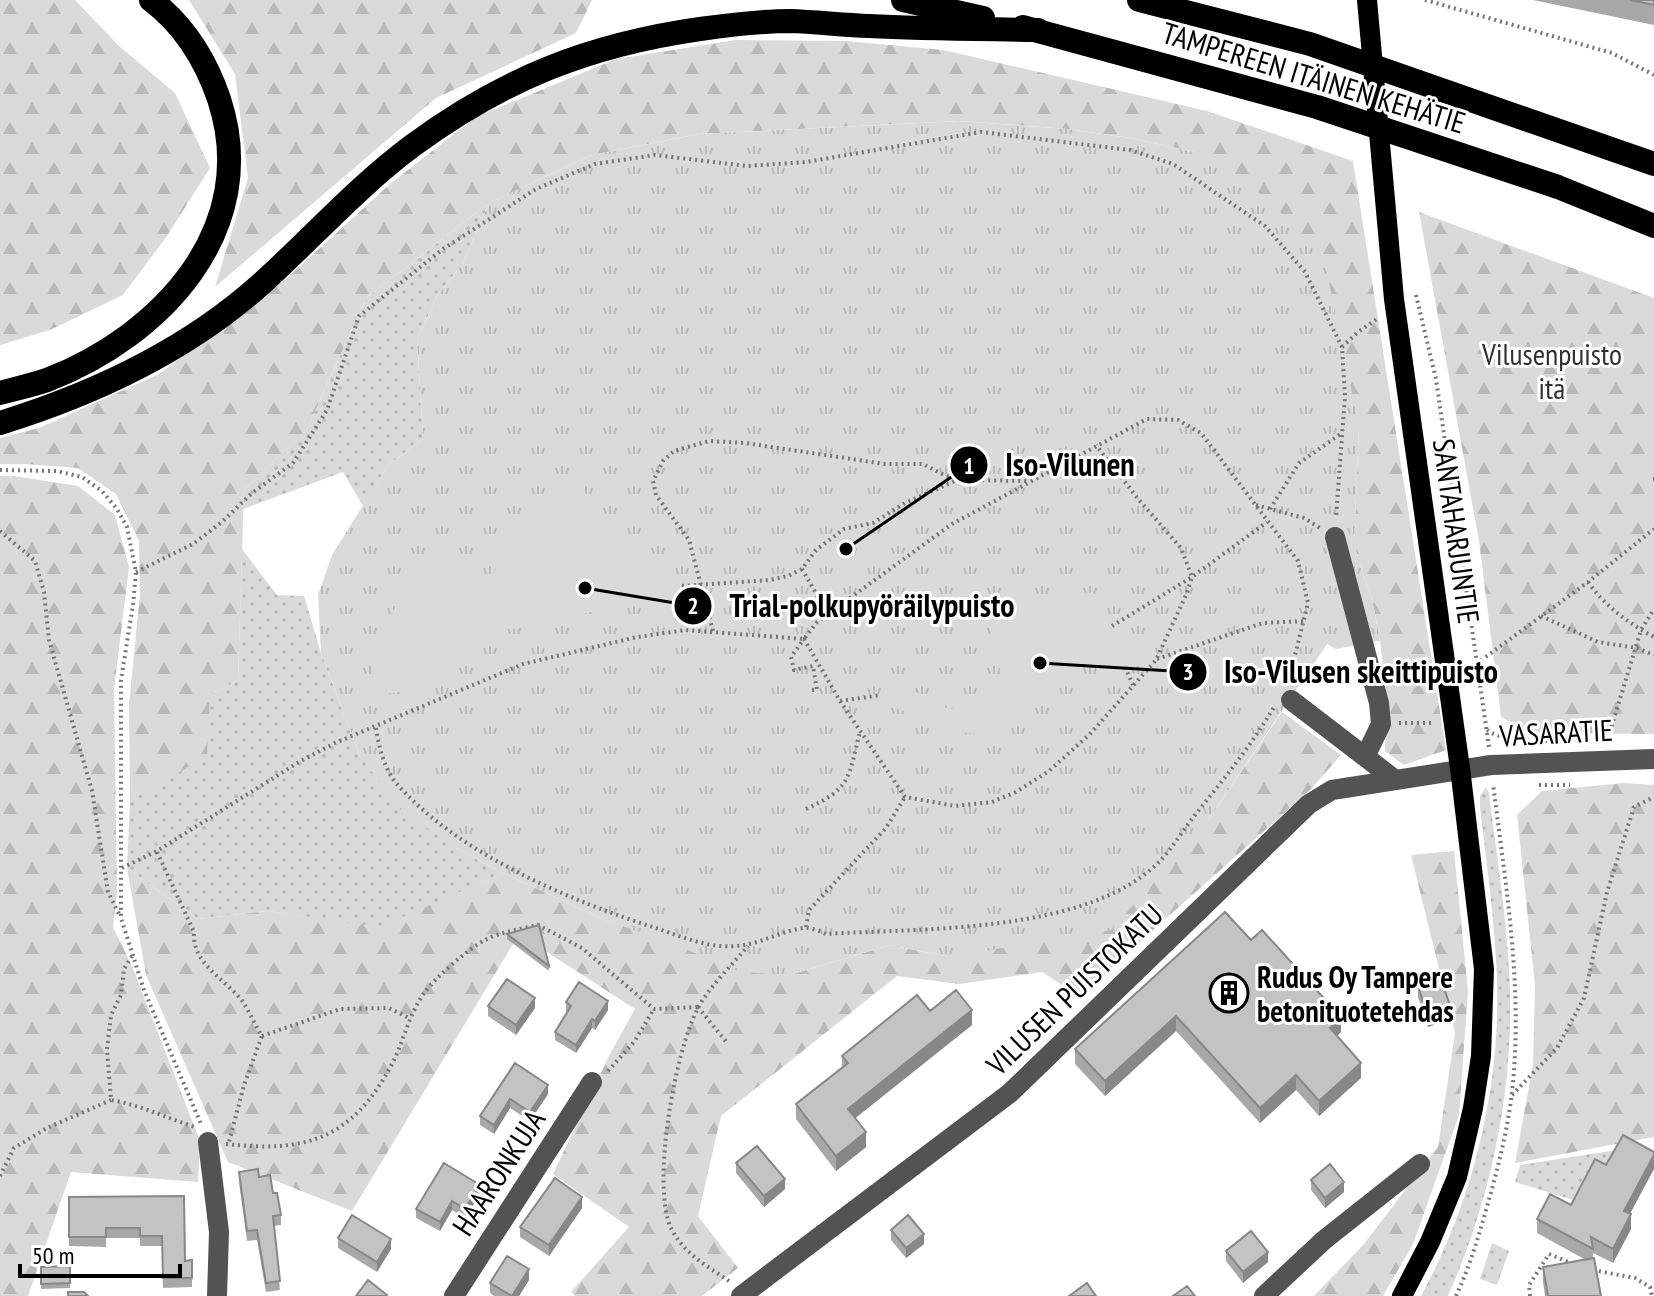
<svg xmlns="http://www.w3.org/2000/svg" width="1654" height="1296" viewBox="0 0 1654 1296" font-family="'PT Sans Narrow',sans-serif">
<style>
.grass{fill:url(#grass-dots)}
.forest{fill:url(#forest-firs)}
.park{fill:url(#park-tufts)}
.garden{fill:#dadada}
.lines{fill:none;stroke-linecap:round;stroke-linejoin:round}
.path{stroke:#757575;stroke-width:4;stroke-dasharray:2 4;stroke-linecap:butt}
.minor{stroke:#535353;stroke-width:20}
.major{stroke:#000;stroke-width:20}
.highway{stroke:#000;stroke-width:24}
.wall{fill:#a8a8a8}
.shaded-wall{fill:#888}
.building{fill:#c3c3c3;stroke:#888;stroke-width:2}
.labels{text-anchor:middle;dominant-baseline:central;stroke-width:6;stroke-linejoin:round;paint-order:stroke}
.street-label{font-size:30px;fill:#000;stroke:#fff}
.park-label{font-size:30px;fill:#313131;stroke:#fff}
.poi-label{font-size:30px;font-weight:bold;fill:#000;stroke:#fff;text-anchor:start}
.leader{fill:none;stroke:#000;stroke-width:3}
.callout-dot{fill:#000;stroke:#fff;stroke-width:3}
.mark-label{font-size:24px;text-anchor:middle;font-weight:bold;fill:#fff}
.callout-label{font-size:32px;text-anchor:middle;font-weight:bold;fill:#000;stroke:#fff;stroke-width:6;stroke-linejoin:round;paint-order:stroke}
</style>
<defs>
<pattern id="grass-dots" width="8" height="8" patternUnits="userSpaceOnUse" patternTransform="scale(2)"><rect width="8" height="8" fill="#dadada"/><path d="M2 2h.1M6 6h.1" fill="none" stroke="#b9b9b9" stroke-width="1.8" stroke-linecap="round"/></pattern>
<pattern id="forest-firs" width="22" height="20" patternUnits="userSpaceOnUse" patternTransform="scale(2)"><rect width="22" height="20" fill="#dadada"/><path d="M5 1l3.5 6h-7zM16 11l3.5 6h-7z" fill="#b9b9b9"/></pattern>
<pattern id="park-tufts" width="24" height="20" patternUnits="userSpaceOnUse" patternTransform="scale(2)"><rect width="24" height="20" fill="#dadada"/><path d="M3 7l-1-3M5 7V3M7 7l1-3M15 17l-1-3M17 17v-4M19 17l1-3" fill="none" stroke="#b9b9b9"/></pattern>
</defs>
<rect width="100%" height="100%" fill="#fff"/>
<!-- grass -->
<path class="grass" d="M489,203L463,263L437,296L417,340L423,439L388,465L363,506L343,472L243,509L244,490L307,429L366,298Z
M242,549L277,595L304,596L321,653L360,756L456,848L503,873L380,928L268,911L198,919L127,868L130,801L160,782L210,694L238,681Z
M1486,787L1489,793C1496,852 1506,911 1509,969C1516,1080 1493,1195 1448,1296H1421C1476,1195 1504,1075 1496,959C1493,909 1486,858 1480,807V796Z
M1623,1149L1580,1202L1515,1182L1520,1165Z
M1492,1243L1509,1251L1497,1285L1480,1279Z"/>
<!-- forest -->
<path class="forest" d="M0,0H75L119,46L175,93L210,168L167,236L123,295L50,330L0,345Z
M189,0H592L576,33L436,98L215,287L248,178L235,74Z
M736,40L846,41L943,50L1207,111L1353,161L1446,750L1404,765L1385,751L1386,689L1380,641L1373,604L1354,544L1359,426L1194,152L1130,138L1068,129L959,121L699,134L592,155L489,203L366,298L307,429L244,490L238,681L210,694L207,756L130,801L129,704L140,594L139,541L116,494L78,468L24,464H0V438L39,428L159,374L287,278L390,184L476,117L616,59Z
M1419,212L1654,298V734L1531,733L1501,717L1479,541Z
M0,476H14L78,486L115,515L129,567L114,689L117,893L113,927L132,966L200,1141L198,1182L71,1172L28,1296H0Z
M1282,712L1341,755L1310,790L1079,996L1042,972L959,984L897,976L721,1116L698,1216L738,1268L702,1296H575L571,1292L629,1227L553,1174L610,1054L635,1009L519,934L352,1211L228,1162L146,975L127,868L198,919L268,911L380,927L503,873L605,920L786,976L890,945L950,957L1207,822Z
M1624,783L1654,785V1137L1515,1163L1533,1065L1535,985L1517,815L1542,791Z
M1454,851L1468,991L1459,1115L1413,1244L1383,1296H1314L1364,1244L1438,1147L1455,1033L1411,855Z"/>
<!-- park -->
<path class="park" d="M959,121L1068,129L1130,138L1194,152L1269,199L1325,263L1359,426L1354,544L1373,604L1380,641L1336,649L1327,644L1207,822L1111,930L950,957L890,945L786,976L738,971L669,942L605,920L503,873L456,848L401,810L360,756L321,653L318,595L332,555L388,465L423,439L417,340L437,296L463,263L489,203L592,155L699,134Z"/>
<!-- garden -->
<path class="garden" d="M570,483L583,487L593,511L640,553L672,571L682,586L684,597L632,603L512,629H499L473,642L470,658L412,690L379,695C377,687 374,678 374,670C374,639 407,573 438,562C450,558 462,558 474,560L486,589L489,587C505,539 520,503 570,483Z
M1080,592L1093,593L1097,597L1131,666L1119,669L1116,662L1100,657L1091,658L1075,667L1047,700L1029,705L997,727L977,734L954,732L884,703L880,692L888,681C916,681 934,718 969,707C977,705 984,701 990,694C995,688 1000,680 1000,672C1000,657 992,643 990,628L1000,616L1019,605L1038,606Z"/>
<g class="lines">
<!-- path -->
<path class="path" d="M1425,0L1612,53L1654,75
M1416,295L1436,379L1489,747
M1342,347L1358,332L1377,319
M0,470L57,471L82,477L102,491L117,509L127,527L136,572L133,605L121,680V918L144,990L201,1124
M1653,479H1654
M1256,505L1304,518L1320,528
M1270,509L1299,463L1342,433
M0,531L35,561L44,592L49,640L92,791L108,892L120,916
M802,569L828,614
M136,572L193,544L222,522L252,493L293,463L327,410L359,316L443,249L536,189L595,164L655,155L747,166L806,162L981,132L1130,150L1173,164L1265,226L1305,272L1342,347L1345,396L1336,518
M1588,582C1605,606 1628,623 1654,637
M682,586L770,580L788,576L802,569L816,550L844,529L873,523L905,503L957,480
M1541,616L1598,642L1637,648L1654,655
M1112,626L1192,577L1267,522
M713,631L689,540L656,495L653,481L663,461L674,451L709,441L745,443L885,464H923L946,476L966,480L1027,481
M1157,659L1263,623L1305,621
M1476,664L1588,582L1654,529
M1125,667L1133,685
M812,690H817L813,666L794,670L791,657L804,639L840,701L905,797L955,806L992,802L1016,792L1049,771L1089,735L1156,660L1187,593L1192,577L1181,548L1139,500L1096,445
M840,701L881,695
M1399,723H1434
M376,728C379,747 384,769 397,784C457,853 570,901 656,928C677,935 698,944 720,946C754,949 773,933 803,928C810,927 819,931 826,934C922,928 1085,934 1158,863C1172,849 1183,830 1195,815C1223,780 1251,746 1274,707
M1487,730C1511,748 1575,738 1606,738
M1608,738L1641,630L1654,609
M1539,785H1570
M806,809C852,788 848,778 860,732
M157,852L194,932C192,965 226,979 243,1002C250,1013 255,1025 262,1036L244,1085L229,1142
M122,868L157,851L299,762L335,743L523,664L637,637L686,630L804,639L817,622L952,524L1147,419L1178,420L1201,433L1298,561L1308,603L1289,679
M806,927L809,910L886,828L905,797
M132,956L124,969L121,995L111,1015L107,1049L111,1100C140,1105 167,1118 195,1127
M698,1007L728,1044
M262,1036L340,1009L389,1008L411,1019
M608,1071L634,1042L654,1009
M1512,1095L1557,1048L1584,998L1607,892L1634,807L1654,797
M226,1144C307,1153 352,1139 392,1064C404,1041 409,1013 425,992C437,976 467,950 485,940C500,932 521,929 538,925L582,948L654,1009L698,1007
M0,1176L14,1148L47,1128L111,1100
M1593,1270L1635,1278L1650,1287L1652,1296
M729,1281C707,1266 683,1253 671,1228C651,1185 675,1051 698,1008C709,987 733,964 748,946
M1456,1296C1470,1266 1479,1235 1488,1203C1500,1161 1511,1116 1514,1071C1521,975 1505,879 1493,784
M1530,1296L1529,1285L1549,1254L1573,1264"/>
<!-- minor -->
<path class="minor" d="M1335,537L1379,703L1381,724L1365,757
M1291,700L1394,779
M208,1142L219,1232L217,1296
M454,1296L592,1082
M741,1296L1010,1093L1309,804L1332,790L1491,765L1654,759
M1264,1296L1324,1240L1420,1164"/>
<!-- major -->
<path class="major" d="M1367,0L1394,299L1460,768L1484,969L1481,1056L1473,1108L1457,1177L1430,1242L1402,1296"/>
<!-- highway -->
<path class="highway" d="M903,0L983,18
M1139,0L1310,44L1654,164
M1023,27L1317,107L1558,187L1654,226
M0,393C15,389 32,385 47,380C161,336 262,229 219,99C206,61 184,25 151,0
M0,423C94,394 186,351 260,285C311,239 357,187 412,146C503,79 588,45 700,29C729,25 760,21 790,21C816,22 843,25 869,26C925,29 982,29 1038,30"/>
</g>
<!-- wall -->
<path class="wall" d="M1533,0H1654V25Z
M507,934L549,966V971L507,939Z
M1251,940L1341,1032L1337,1036L1361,1078L1319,1116L1296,1090L1260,1123L1176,1031L1105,1096L1075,1064V1049Z
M1418,986L1451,1019L1428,1027L1418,997Z
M566,1002L608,1010L595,1030L592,1028L576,1053L555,1040V1032L567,1012L566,1011Z
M488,1006L535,1008L516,1035L488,1016Z
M930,1011L972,1025L855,1118L866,1147L836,1171L796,1119V1104L842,1067V1056Z
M515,1063L548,1094L530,1121L510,1108L494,1134L480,1125V1116Z
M736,1163L785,1189L764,1207L736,1173Z
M239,1172L259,1177L281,1215V1225L274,1226L280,1290L266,1292L257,1240L247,1241L239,1182Z
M1311,1180L1344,1192L1325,1208L1311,1190Z
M480,1194L465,1218L452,1210L440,1231L416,1218V1209Z
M184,1196L185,1261L192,1260V1287L163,1288L162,1246H140V1238H106V1247L69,1246V1197Z
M582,1208L549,1256L520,1237V1227Z
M1630,1214L1631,1229L1613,1263L1593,1253V1259L1601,1296H1545L1543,1282V1267L1586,1260L1537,1233V1219Z
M891,1230L924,1244L906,1258L891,1240Z
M338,1238L391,1249L377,1272L338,1248Z
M1226,1251L1268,1262L1243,1283L1226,1261Z
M70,1266V1288L41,1289V1267Z
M529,1280L519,1296H494L490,1293V1283Z"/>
<!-- shaded-wall -->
<path class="shaded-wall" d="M535,998V1008L516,1035V1025Z
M608,1001V1010L595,1030V1021Z
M1451,1009V1019L1428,1027V1017Z
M972,1010V1025L848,1124V1109Z
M1176,1016V1031L1105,1096V1081Z
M1341,1017V1032L1330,1043V1028Z
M592,1019V1028L576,1053V1045Z
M1361,1063V1078L1319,1116V1101Z
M1296,1075V1090L1260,1123V1108Z
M548,1085V1094L530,1121V1112Z
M510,1099V1108L494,1134V1125Z
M866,1132V1147L836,1171V1156Z
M1654,1155V1169L1624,1225V1211Z
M785,1179V1189L764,1207V1196Z
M1344,1182V1192L1325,1208V1198Z
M480,1185V1194L465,1218V1209Z
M582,1197V1208L549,1256V1245Z
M452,1201V1210L440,1231V1222Z
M1631,1214V1229L1613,1263V1249Z
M924,1234V1244L906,1258V1248Z
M391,1239V1249L377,1272V1262Z
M1268,1252V1262L1243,1283V1272Z
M529,1269V1280L519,1296H512Z"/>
<!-- building -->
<path class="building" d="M1630,0H1654V5Z
M1225,912L1251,940L1262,930L1341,1017L1330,1028L1361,1063L1319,1101L1296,1075L1260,1108L1176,1016L1105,1081L1075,1049Z
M539,925L549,966L507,934Z
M507,979L535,998L516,1025L488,1006Z
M1441,979L1451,1009L1428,1017L1418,986Z
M579,982L608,1001L595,1021L592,1019L576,1045L555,1032L571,1006L566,1002Z
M956,990L972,1010L848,1109L866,1132L836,1156L796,1104L848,1063L842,1056L917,995L930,1011Z
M515,1063L548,1085L530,1112L510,1099L494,1125L480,1116Z
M1623,1135L1654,1152V1155L1624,1211L1631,1214L1613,1249L1591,1237L1593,1249L1537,1219L1550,1194L1571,1205L1595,1159L1606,1165Z
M757,1146L785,1179L764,1196L736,1163Z
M444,1163L480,1185L465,1209L452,1201L440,1222L416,1209Z
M1330,1164L1344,1182L1325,1198L1311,1180Z
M258,1169L259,1177L270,1175L273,1193H277L281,1215L273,1216L280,1281L266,1283L257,1230L247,1231L239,1172Z
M555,1178L582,1197L549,1245L520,1227Z
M184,1196L185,1261L192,1260V1278H163L162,1236H140V1228H106V1237H69V1197Z
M352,1215L391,1239L377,1262L338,1238Z
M908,1215L924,1234L906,1248L891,1230Z
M1251,1231L1268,1252L1243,1272L1226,1251Z
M507,1256L529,1269L512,1296L490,1283Z
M1594,1258L1601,1296H1548L1543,1267Z
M70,1266V1283L41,1284V1267Z
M368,1280L387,1295L386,1296H356Z
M1087,1283L1096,1296H1069Z
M1187,1286L1195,1296H1173Z
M68,1292H84L88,1296H68Z"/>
<!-- icons -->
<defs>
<symbol id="building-ring" viewBox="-11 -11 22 22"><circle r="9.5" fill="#fff" stroke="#000" stroke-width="1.5"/><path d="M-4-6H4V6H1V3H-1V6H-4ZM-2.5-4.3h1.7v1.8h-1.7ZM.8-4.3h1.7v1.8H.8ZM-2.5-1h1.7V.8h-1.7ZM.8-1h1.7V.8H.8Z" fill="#000"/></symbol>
</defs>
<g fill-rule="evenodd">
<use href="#building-ring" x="1207" y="971" width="44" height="44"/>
</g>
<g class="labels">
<!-- street labels -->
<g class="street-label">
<text transform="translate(1314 77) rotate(17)">TAMPEREEN ITÄINEN KEHÄTIE</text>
<text transform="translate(1457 531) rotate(82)">SANTAHARJUNTIE</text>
<text transform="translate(1556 732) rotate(-3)">VASARATIE</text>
<text transform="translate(1074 989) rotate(-44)">VILUSEN PUISTOKATU</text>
<text transform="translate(498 1172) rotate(-57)">HAARONKUJA</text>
</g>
<!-- park labels -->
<g class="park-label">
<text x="1552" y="353">Vilusenpuisto<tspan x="1552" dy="34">itä</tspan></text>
</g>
<!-- poi labels -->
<g class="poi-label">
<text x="1257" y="976">Rudus Oy Tampere<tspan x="1257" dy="34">betonituotetehdas</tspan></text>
</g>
</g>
<!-- callouts -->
<path class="leader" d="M846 549L969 465M585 588L693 606M1040 663L1188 672"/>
<g class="callout-dot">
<circle cx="846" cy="549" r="8"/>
<circle cx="585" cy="588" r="8"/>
<circle cx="1040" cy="663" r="8"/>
<circle cx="969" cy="465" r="20"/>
<circle cx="693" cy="606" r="20"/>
<circle cx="1188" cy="672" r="20"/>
</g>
<g class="mark-label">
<text x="969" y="474">1</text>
<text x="693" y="614">2</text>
<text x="1188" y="680">3</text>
</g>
<g class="callout-label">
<text x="1070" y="476">Iso-Vilunen</text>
<text x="872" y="617">Trial-polkupyöräilypuisto</text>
<text x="1361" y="683">Iso-Vilusen skeittipuisto</text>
</g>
<!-- scale -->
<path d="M20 1264v12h160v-12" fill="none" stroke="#000000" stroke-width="4"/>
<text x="32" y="1264" font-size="24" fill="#000000" stroke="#ffffff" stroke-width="6" paint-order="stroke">50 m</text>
</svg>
